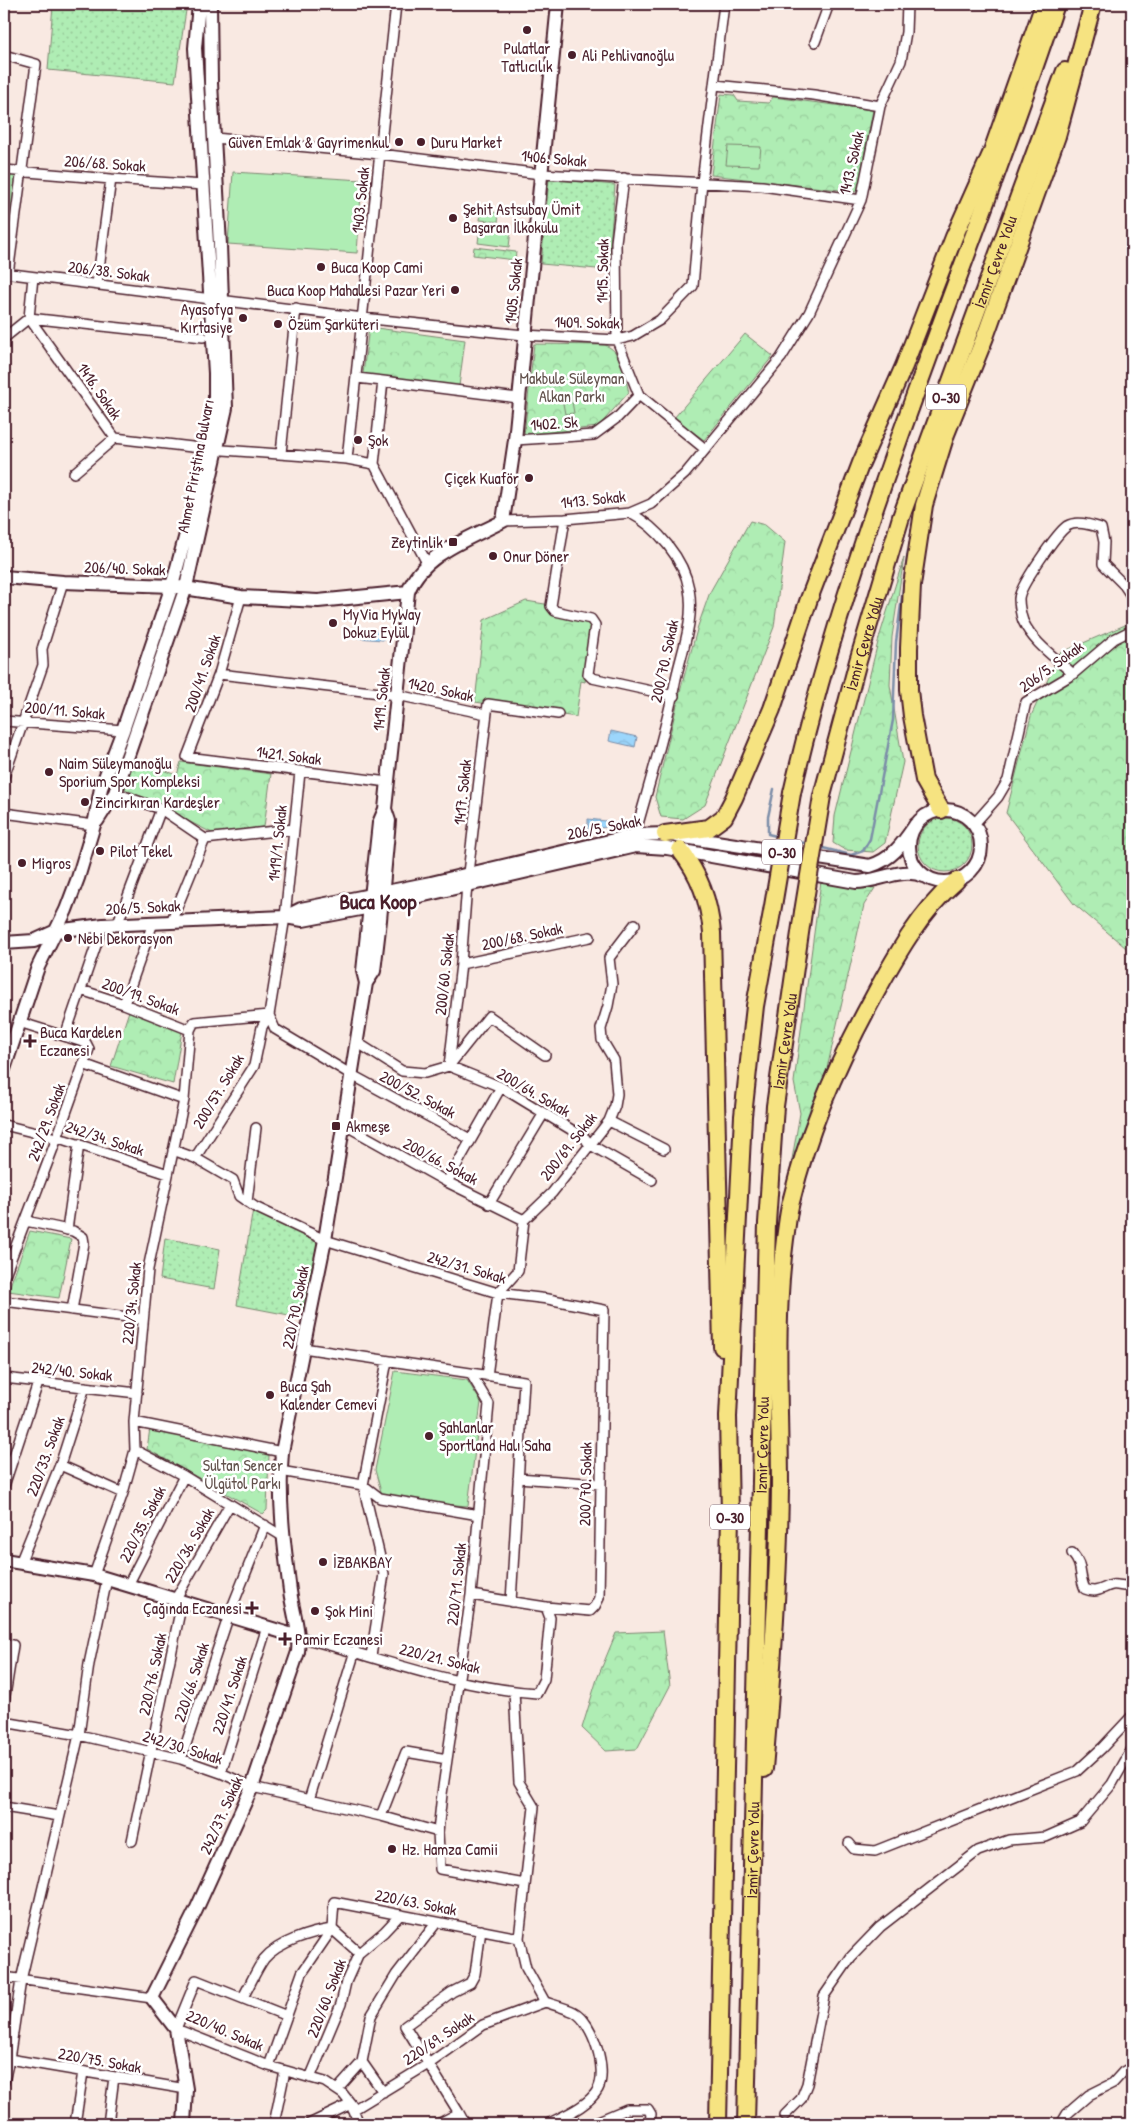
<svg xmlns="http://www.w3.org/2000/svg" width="1136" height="2128" viewBox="0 0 1136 2128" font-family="'Patrick Hand',sans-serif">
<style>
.grass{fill:url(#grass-dots);stroke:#7c8670}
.forest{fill:url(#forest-crowns);stroke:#7c8670}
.pitch{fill:#afedb4;stroke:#7c8670}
.water{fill:url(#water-waves);stroke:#7b8da8}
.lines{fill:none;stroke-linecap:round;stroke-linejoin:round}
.stream{stroke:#7b8da8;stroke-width:2.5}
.street-casing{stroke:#4a1f2b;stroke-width:12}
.secondary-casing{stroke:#4a1f2b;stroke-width:16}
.highway-casing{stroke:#4a1f2b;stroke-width:20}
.street{stroke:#fff;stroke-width:9}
.secondary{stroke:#fff;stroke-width:12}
.highway{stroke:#f6e381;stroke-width:16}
.highway-bridge-casing{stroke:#4a1f2b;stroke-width:20;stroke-linecap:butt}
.highway-bridge{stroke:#f6e381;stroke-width:16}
.poi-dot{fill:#4a1f2b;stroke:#fff;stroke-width:2}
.labels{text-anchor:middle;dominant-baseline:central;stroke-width:5;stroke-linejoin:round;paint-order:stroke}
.shield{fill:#fff;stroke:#80626b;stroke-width:1}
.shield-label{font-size:15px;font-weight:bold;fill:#4a1f2b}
.poi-label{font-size:16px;fill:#4a1f2b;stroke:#fff;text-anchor:start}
.street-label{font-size:16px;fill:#4a1f2b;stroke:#fff}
.park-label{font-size:16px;fill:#63524d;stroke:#fff}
.district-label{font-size:21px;font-weight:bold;fill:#4a1f2b;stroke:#fff}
</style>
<defs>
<pattern id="grass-dots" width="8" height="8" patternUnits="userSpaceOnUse" patternTransform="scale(1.25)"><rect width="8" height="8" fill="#afedb4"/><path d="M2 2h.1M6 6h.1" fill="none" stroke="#98cb9b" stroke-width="1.8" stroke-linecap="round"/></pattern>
<pattern id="forest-crowns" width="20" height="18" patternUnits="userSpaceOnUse" patternTransform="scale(1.25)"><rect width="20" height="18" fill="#afedb4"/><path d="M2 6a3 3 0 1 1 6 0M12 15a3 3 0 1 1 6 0" fill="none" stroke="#98cb9b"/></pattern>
<pattern id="water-waves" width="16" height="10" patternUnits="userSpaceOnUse" patternTransform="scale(1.25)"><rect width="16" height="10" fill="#9cd6fc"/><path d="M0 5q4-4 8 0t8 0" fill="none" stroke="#88b7d8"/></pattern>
</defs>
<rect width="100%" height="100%" fill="#f9e9e2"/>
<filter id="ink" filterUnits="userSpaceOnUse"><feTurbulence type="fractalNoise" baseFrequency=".02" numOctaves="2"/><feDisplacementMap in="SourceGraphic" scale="10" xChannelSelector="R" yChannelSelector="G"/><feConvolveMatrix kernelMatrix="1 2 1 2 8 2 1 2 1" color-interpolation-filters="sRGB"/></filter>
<g filter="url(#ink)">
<!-- grass -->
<path class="grass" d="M53,4H187L175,82L48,70Z
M549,179L615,185L608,270L541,264Z
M918 845a27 27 0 1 1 54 0a27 27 0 1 1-54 0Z
M253,1209L318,1242L305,1308L294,1316L237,1305Z
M165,1238L220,1249L214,1289L160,1279Z"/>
<!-- forest -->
<path class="forest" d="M721,94L734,95L738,101L769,103L773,97L873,110L857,192L711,175Z
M4,173L16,174L13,218L4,217Z
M474,247L516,252L515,260L473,255Z
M369,327L465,340L459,386L363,374Z
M745,334L773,356L704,440L674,418Z
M534,344L605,345C623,352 624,375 629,392L598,427L524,435Z
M750,521L765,525L785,542L774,627L705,805L683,819L661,817L655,797L681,688L698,626L710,592Z
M904,557L892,637L890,685L903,762L885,843L873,852L845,850L833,843L835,816L879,638Z
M526,601L551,605L591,619L595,627L585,682L581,681L576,717L475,702L484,620Z
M1132,622V953L1074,904L1006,813L1031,716L1060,653Z
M134,759L177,775L181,762L271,774L264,827L212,833L125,789Z
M821,881L875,888L864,905L824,1082L790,1171L800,1113L794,1082Z
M129,1011L182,1031L173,1084L111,1066Z
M30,1231L71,1239L59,1298L8,1291Z
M150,1428L269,1455L267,1510L263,1514L147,1449Z
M663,1631L670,1686L637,1749L606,1751L582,1728L597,1679L616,1633Z"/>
<!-- pitch -->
<path class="pitch" d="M728,146L761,147L759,166L726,165Z
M233,172L362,180L357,253L228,244Z
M481,211L499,213L498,222L480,220Z
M480,226L511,230L509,247L478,243Z
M571,396L574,413L565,414L562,398Z
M395,1371L467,1380L481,1402L468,1506L383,1499L375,1470Z"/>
<!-- water -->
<path class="water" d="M383,630V640L358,638V633Z
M611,731L637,737L635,747L609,741Z
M588,819L606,821V827L588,830Z"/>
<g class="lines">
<!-- stream -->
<path class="stream" d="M774,789L768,817V834L780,837
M790,840L809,844
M819,847L851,855L863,851L870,839L893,720L896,642L908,551
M612,2124L616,2122L650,2118"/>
<defs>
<path id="street" d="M815,42L829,4
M4,55L36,64L8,274
M715,85L814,95L880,106
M215,138L380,154L541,174L762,186L861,200
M4,170L111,179L204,185
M624,178L616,242L617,340L639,395L705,449
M4,273L363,318L524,335L617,340L633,336L660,320L693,286L702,182L724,4
M97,284L111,179
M29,318L115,438L209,449L347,459L374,464L383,381L518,398
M29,318L203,337
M29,318L33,277
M4,338L29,318
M357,378L383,381
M515,440L594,435L617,418L639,395
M281,453L296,308
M347,459L396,4
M374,464L427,563
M74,473L115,438
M630,513C657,527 684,559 689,589C695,621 681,653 675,683C665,734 649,784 635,835
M565,519L551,606L555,611L591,619L595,625L588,674L592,678L674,696
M503,521L565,519L630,513L651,504L685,474L781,358L809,313L861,200L880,106L901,61L906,32L907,4
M241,597L219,674L187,757L388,782
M219,674L397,695L486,714
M1073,674C1056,658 1033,643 1023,621C1021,616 1019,605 1019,599C1019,587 1057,533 1067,526C1077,520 1091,525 1101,528L1104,542L1103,564L1124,585L1132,597
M4,721L123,730
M4,777L43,665L42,649L63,582
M115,793L161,809L205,839L293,829
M4,813L94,825
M974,824L998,797L1008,780L1026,702L1073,674L1114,639L1132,630
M468,873L488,704L558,714
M467,884L461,964L449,1066L501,1087L585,1138L589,1144L652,1180
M171,922L205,839
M117,925L161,809
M461,964L590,937
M81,990L124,1004L190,1030
M124,1004L153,923
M269,1015L275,1029L352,1075L470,1139
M65,1036L103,925
M358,1043L402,1071L425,1073L449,1066L489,1016L545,1055
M83,1064L184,1100
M609,1121L664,1149
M4,1125L65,1140L168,1174
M345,1125L447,1182L524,1220
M173,1150L195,1158L254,1066L262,1027L269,1015
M195,1158L233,1180L239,1196L255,1207L325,1240L498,1293L548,1299L604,1310L599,1598L595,1606L590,1611L546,1607
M447,1182L501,1087
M247,1202L256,1128
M489,1204L544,1113
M26,1221L73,1231L83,1237L84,1243L72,1310
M67,1230L79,1144
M4,1277L57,1138L89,1049L86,1043L19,1022
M4,1301L143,1319
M303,1348L524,1381L511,1602
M471,1374L489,1404L471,1595L442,1794L438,1832L440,1869L525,1884
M487,1376L498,1293L518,1271L524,1220L552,1193L609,1121L615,1106L617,1094L614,1060L602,1040L601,1029L608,1006L612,984L609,958L635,924
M4,1378L137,1393
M134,1422L282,1452
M135,1450L184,1476L282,1536
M60,1465L123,1493
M280,1471L363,1485L380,1498L479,1515
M518,1478L600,1484
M4,1486L38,1383
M1072,1553C1084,1567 1078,1574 1085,1589C1098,1594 1101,1588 1112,1585C1119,1584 1125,1588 1132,1585
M20,1563L60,1465L85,1387
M94,1575L123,1493L135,1450L134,1422L148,1269L184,1100L190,1030L194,1022L269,1015L285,917L300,772
M128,1585L184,1476
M175,1600L230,1504
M299,1637C378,1657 456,1688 537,1693L544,1679L550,1618L546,1607L471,1595
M4,1644L13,1645L4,1702
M371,1656L384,1574L363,1485L387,1361
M514,1691L519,1782L534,1807L519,1938L526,1968L545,2002C554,2005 566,2008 574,2012C593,2022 608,2070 598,2089C589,2106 563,2116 548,2124
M4,1722L79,1735L181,1759L221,1773L252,1787L381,1816L438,1832
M181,1759L229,1615L265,1525
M221,1773L267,1627
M309,1800L355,1651
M4,1807L59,1816
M381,1816L406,1752L447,1759
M132,1841L182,1602
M849,1843L854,1849L875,1851L1077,1771L1102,1748L1132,1716
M4,1977L152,1998
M243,1997C250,1985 256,1970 264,1959C278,1942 311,1932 332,1929L334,1902L519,1938
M287,2016L196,1980L176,2029L269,2066L325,2082L343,2094L351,2104L359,2124
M9,2059L186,2089
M362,2062L383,2092
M269,2066L302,1973L332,1929L359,1953
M310,2078L341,2004L346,1982L359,1953L384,1932L400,1915
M4,2082L9,2059L21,1980L79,1735L89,1664L107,1579
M337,2090L362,2062L371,2016L396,1975L437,1922
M353,2110L430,2063L483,2025L545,2002
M459,2113L405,2026L452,1992L470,1983L475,1974L481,1930
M785,2115L801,2099L807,2084L824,1996L851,1957L880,1927L978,1851L1009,1840L1046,1837L1080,1822L1112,1784L1132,1749
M75,2124L83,2072
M108,2124L114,2077
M274,2124L285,2071
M309,2124L351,2104
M438,2124L459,2113L465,2124
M591,2124L627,2109H648L651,2114L650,2124
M1061,2124L1067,2114L1089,2095L1113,2083L1123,2072L1132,2067"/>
<path id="secondary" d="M4,577L63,582L172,586L241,597L318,601L408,592
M909 846a36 36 0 1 1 72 0a36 36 0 1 1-72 0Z
M97,821L115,793L186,587L226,408L220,245L211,83L210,4
M285,917L301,909L431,883L635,835L665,834L870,866C893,859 903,843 916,824
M4,943L34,941L56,931L103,925L285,917L303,920L381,905L636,846L667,848L856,882C878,882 903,866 924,876
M366,983L374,971L380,920L389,821L385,809
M4,1069L38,967L66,910L78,878L94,825L101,788L123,730L172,586L209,449L215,405V373L195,48L199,4
M4,1560L94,1575L299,1637
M184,2124L186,2089L176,2029L152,1998L196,1910L252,1787L298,1652C300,1631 293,1612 290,1591C284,1545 278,1498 282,1452L325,1240L366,983L363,971L379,823L385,809L408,592C422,554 469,539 503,521L515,440L558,4"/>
<g id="highway">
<path d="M792,793C854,522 969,267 1056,4"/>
<path id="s1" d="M822,796L858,661L901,517L1065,71"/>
<path d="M941,810L924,780L912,716L909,690V648L912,585L924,505L946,434L985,337L1057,136L1093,4"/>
<path d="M665,834L709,828L724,817L734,798L772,709L809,599L861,463L904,366L954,237L991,154L1044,4"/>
<path d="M680,850C700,875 709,901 712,933L722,1347"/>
<path d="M764,1769C772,1675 779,1582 780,1488C780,1405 774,1322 785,1239C787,1226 788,1211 792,1198C809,1127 838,1062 873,998C895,957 920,912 956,881"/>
<path d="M718,2124L730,1514L728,1417L743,1116L755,1006L772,912"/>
<path id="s2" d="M746,2124L767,1223L775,1106L803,912"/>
</g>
</defs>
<!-- street casing -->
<use href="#street" class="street-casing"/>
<!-- secondary casing -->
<use href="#secondary" class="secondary-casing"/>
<!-- highway casing -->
<use href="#highway" class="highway-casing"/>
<!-- street -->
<use href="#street" class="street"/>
<!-- secondary -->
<use href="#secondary" class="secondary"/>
<!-- highway -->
<use href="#highway" class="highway"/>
<defs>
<path id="highway-bridge" d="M772,912L792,793
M803,912L822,796"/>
</defs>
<!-- highway-bridge casing -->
<use href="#highway-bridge" class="highway-bridge-casing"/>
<!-- highway-bridge -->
<use href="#highway-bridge" class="highway-bridge"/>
</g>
</g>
<!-- markers -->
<g class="poi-dot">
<circle cx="527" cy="30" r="5"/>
<circle cx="572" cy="55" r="5"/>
<circle cx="399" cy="142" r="5"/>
<circle cx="421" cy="142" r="5"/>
<circle cx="453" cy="218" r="5"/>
<circle cx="321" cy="267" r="5"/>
<circle cx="455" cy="290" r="5"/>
<circle cx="243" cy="318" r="5"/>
<circle cx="278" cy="324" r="5"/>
<circle cx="358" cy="440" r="5"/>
<circle cx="529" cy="478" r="5"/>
<rect x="448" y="537" width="10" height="10" rx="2.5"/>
<circle cx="493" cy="556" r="5"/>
<circle cx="333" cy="623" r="5"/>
<circle cx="49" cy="772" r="5"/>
<circle cx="85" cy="802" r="5"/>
<circle cx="100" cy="851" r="5"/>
<circle cx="22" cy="863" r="5"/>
<circle cx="68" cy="938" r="5"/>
<path d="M27.5 1033.5h5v5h5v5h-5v5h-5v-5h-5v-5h5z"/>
<rect x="331" y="1121" width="10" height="10" rx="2.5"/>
<circle cx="270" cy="1395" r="5"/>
<circle cx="429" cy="1436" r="5"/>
<circle cx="323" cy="1562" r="5"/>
<path d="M249.5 1600.5h5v5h5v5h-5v5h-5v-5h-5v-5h5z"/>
<circle cx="315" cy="1611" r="5"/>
<path d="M282.5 1631.5h5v5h5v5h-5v5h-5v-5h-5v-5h5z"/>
<circle cx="392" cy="1849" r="5"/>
</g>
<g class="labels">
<!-- shield labels -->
<g class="shield">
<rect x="926" y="384.5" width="40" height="25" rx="4"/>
<rect x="762" y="839.5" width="40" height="25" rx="4"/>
<rect x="710" y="1504.5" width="40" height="25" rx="4"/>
</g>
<g class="shield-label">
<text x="946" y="397">O-30</text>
<text x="782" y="852">O-30</text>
<text x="730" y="1517">O-30</text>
</g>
<!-- poi labels -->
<g class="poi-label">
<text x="527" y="48" text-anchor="middle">Pulatlar<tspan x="527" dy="18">Tatlıcılık</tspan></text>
<text x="582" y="55">Ali Pehlivanoğlu</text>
<text x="389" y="142" text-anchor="end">Güven Emlak &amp; Gayrimenkul</text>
<text x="431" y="142">Duru Market</text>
<text x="463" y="209">Şehit Astsubay Ümit<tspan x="463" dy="18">Başaran İlkokulu</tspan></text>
<text x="331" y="267">Buca Koop Cami</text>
<text x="445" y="290" text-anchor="end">Buca Koop Mahallesi Pazar Yeri</text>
<text x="233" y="309" text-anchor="end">Ayasofya<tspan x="233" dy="18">Kırtasiye</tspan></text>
<text x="288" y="324">Özüm Şarküteri</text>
<text x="368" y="440">Şok</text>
<text x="519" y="478" text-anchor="end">Çiçek Kuaför</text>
<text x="443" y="542" text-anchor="end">Zeytinlik</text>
<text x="503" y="556">Onur Döner</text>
<text x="343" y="614">MyVia MyWay<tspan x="343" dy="18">Dokuz Eylül</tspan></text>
<text x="59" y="763">Naim Süleymanoğlu<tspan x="59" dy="18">Sporium Spor Kompleksi</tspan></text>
<text x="95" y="802">Zincirkıran Kardeşler</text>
<text x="110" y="851">Pilot Tekel</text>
<text x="32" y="863">Migros</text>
<text x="78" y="938">Nebi Dekorasyon</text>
<text x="40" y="1032">Buca Kardelen<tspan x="40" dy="18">Eczanesi</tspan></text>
<text x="346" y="1126">Akmeşe</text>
<text x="280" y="1386">Buca Şah<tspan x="280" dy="18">Kalender Cemevi</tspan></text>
<text x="439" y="1427">Şahlanlar<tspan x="439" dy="18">Sportland Halı Saha</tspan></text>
<text x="333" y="1562">İZBAKBAY</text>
<text x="242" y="1608" text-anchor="end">Çağında Eczanesi</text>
<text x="325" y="1611">Şok Mini</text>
<text x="295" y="1639">Pamir Eczanesi</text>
<text x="402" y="1849">Hz. Hamza Camii</text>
</g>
<!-- street labels -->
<g class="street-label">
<text transform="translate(554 158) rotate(5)">1406. Sokak</text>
<text transform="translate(105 163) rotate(4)">206/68. Sokak</text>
<text transform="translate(851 163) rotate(-77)">1413. Sokak</text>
<text transform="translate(360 200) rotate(-84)">1403. Sokak</text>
<text stroke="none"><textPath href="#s1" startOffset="562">İzmir Çevre Yolu</textPath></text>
<text transform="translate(109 271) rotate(7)">206/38. Sokak</text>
<text transform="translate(602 271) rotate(-89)">1415. Sokak</text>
<text transform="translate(513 291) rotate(-84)">1405. Sokak</text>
<text transform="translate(587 322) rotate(1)">1409. Sokak</text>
<text transform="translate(100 391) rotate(55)">1416. Sokak</text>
<text transform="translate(554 423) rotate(-4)">1402. Sk</text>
<text transform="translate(195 466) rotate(-79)">Ahmet Piriştina Bulvarı</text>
<text transform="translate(593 499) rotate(-6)">1413. Sokak</text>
<text transform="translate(125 568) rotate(2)">206/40. Sokak</text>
<text stroke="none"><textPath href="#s1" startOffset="158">İzmir Çevre Yolu</textPath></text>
<text transform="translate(664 661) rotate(-78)">200/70. Sokak</text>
<text transform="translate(1051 666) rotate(-36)">206/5. Sokak</text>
<text transform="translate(202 673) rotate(-71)">200/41. Sokak</text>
<text transform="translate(441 689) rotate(12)">1420. Sokak</text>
<text transform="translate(381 699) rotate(-84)">1419. Sokak</text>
<text transform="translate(65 710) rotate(5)">200/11. Sokak</text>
<text transform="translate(289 755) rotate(7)">1421. Sokak</text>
<text transform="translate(462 792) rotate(-84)">1417. Sokak</text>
<text transform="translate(604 827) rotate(-11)">206/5. Sokak</text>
<text transform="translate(277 843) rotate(-84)">1419/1. Sokak</text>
<text transform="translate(143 907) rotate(-3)">206/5. Sokak</text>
<text transform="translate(522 936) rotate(-12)">200/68. Sokak</text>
<text transform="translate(444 974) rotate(-84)">200/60. Sokak</text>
<text transform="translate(141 996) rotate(20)">200/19. Sokak</text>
<text stroke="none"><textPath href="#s2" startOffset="1084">İzmir Çevre Yolu</textPath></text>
<text transform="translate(218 1091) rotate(-59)">200/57. Sokak</text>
<text transform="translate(534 1092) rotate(30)">200/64. Sokak</text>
<text transform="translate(418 1094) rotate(28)">200/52. Sokak</text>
<text transform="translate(46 1122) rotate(-70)">242/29. Sokak</text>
<text transform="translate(105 1138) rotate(18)">242/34. Sokak</text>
<text transform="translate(568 1146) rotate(-52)">200/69. Sokak</text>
<text transform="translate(441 1161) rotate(28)">200/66. Sokak</text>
<text transform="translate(467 1267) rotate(16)">242/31. Sokak</text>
<text transform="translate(131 1303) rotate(-84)">220/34. Sokak</text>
<text transform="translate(295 1307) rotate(-79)">220/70. Sokak</text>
<text transform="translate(72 1371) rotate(6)">242/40. Sokak</text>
<text stroke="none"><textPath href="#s2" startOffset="679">İzmir Çevre Yolu</textPath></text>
<text transform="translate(45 1456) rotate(-70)">220/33. Sokak</text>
<text transform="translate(585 1484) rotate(-89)">200/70. Sokak</text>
<text transform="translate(142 1524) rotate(-63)">220/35. Sokak</text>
<text transform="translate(189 1545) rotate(-60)">220/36. Sokak</text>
<text transform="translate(456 1584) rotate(-84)">220/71. Sokak</text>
<text transform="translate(440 1658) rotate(14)">220/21. Sokak</text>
<text transform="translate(152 1674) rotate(-78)">220/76. Sokak</text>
<text transform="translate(191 1682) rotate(-72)">220/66. Sokak</text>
<text transform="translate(229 1695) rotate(-72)">220/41. Sokak</text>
<text transform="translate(183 1747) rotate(17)">242/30. Sokak</text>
<text transform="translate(221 1815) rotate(-66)">242/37. Sokak</text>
<text stroke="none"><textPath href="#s2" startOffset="274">İzmir Çevre Yolu</textPath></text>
<text transform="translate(416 1902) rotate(11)">220/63. Sokak</text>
<text transform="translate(326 1998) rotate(-69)">220/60. Sokak</text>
<text transform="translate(225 2030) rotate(23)">220/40. Sokak</text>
<text transform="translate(438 2038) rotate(-34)">220/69. Sokak</text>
<text transform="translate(100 2060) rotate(10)">220/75. Sokak</text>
</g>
<!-- park labels -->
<g class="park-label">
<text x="572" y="378">Makbule Süleyman<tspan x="572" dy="18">Alkan Parkı</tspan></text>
<text x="243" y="1465">Sultan Sencer<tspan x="243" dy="18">Ülgütol Parkı</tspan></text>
</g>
<!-- district labels -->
<g class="district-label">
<text x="378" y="901">Buca Koop</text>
</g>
</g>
<!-- margin -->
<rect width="1136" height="2128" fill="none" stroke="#fff" stroke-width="20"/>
<rect x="10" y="10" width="1116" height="2108" fill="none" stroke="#4a1f2b" stroke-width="2" filter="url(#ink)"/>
</svg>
